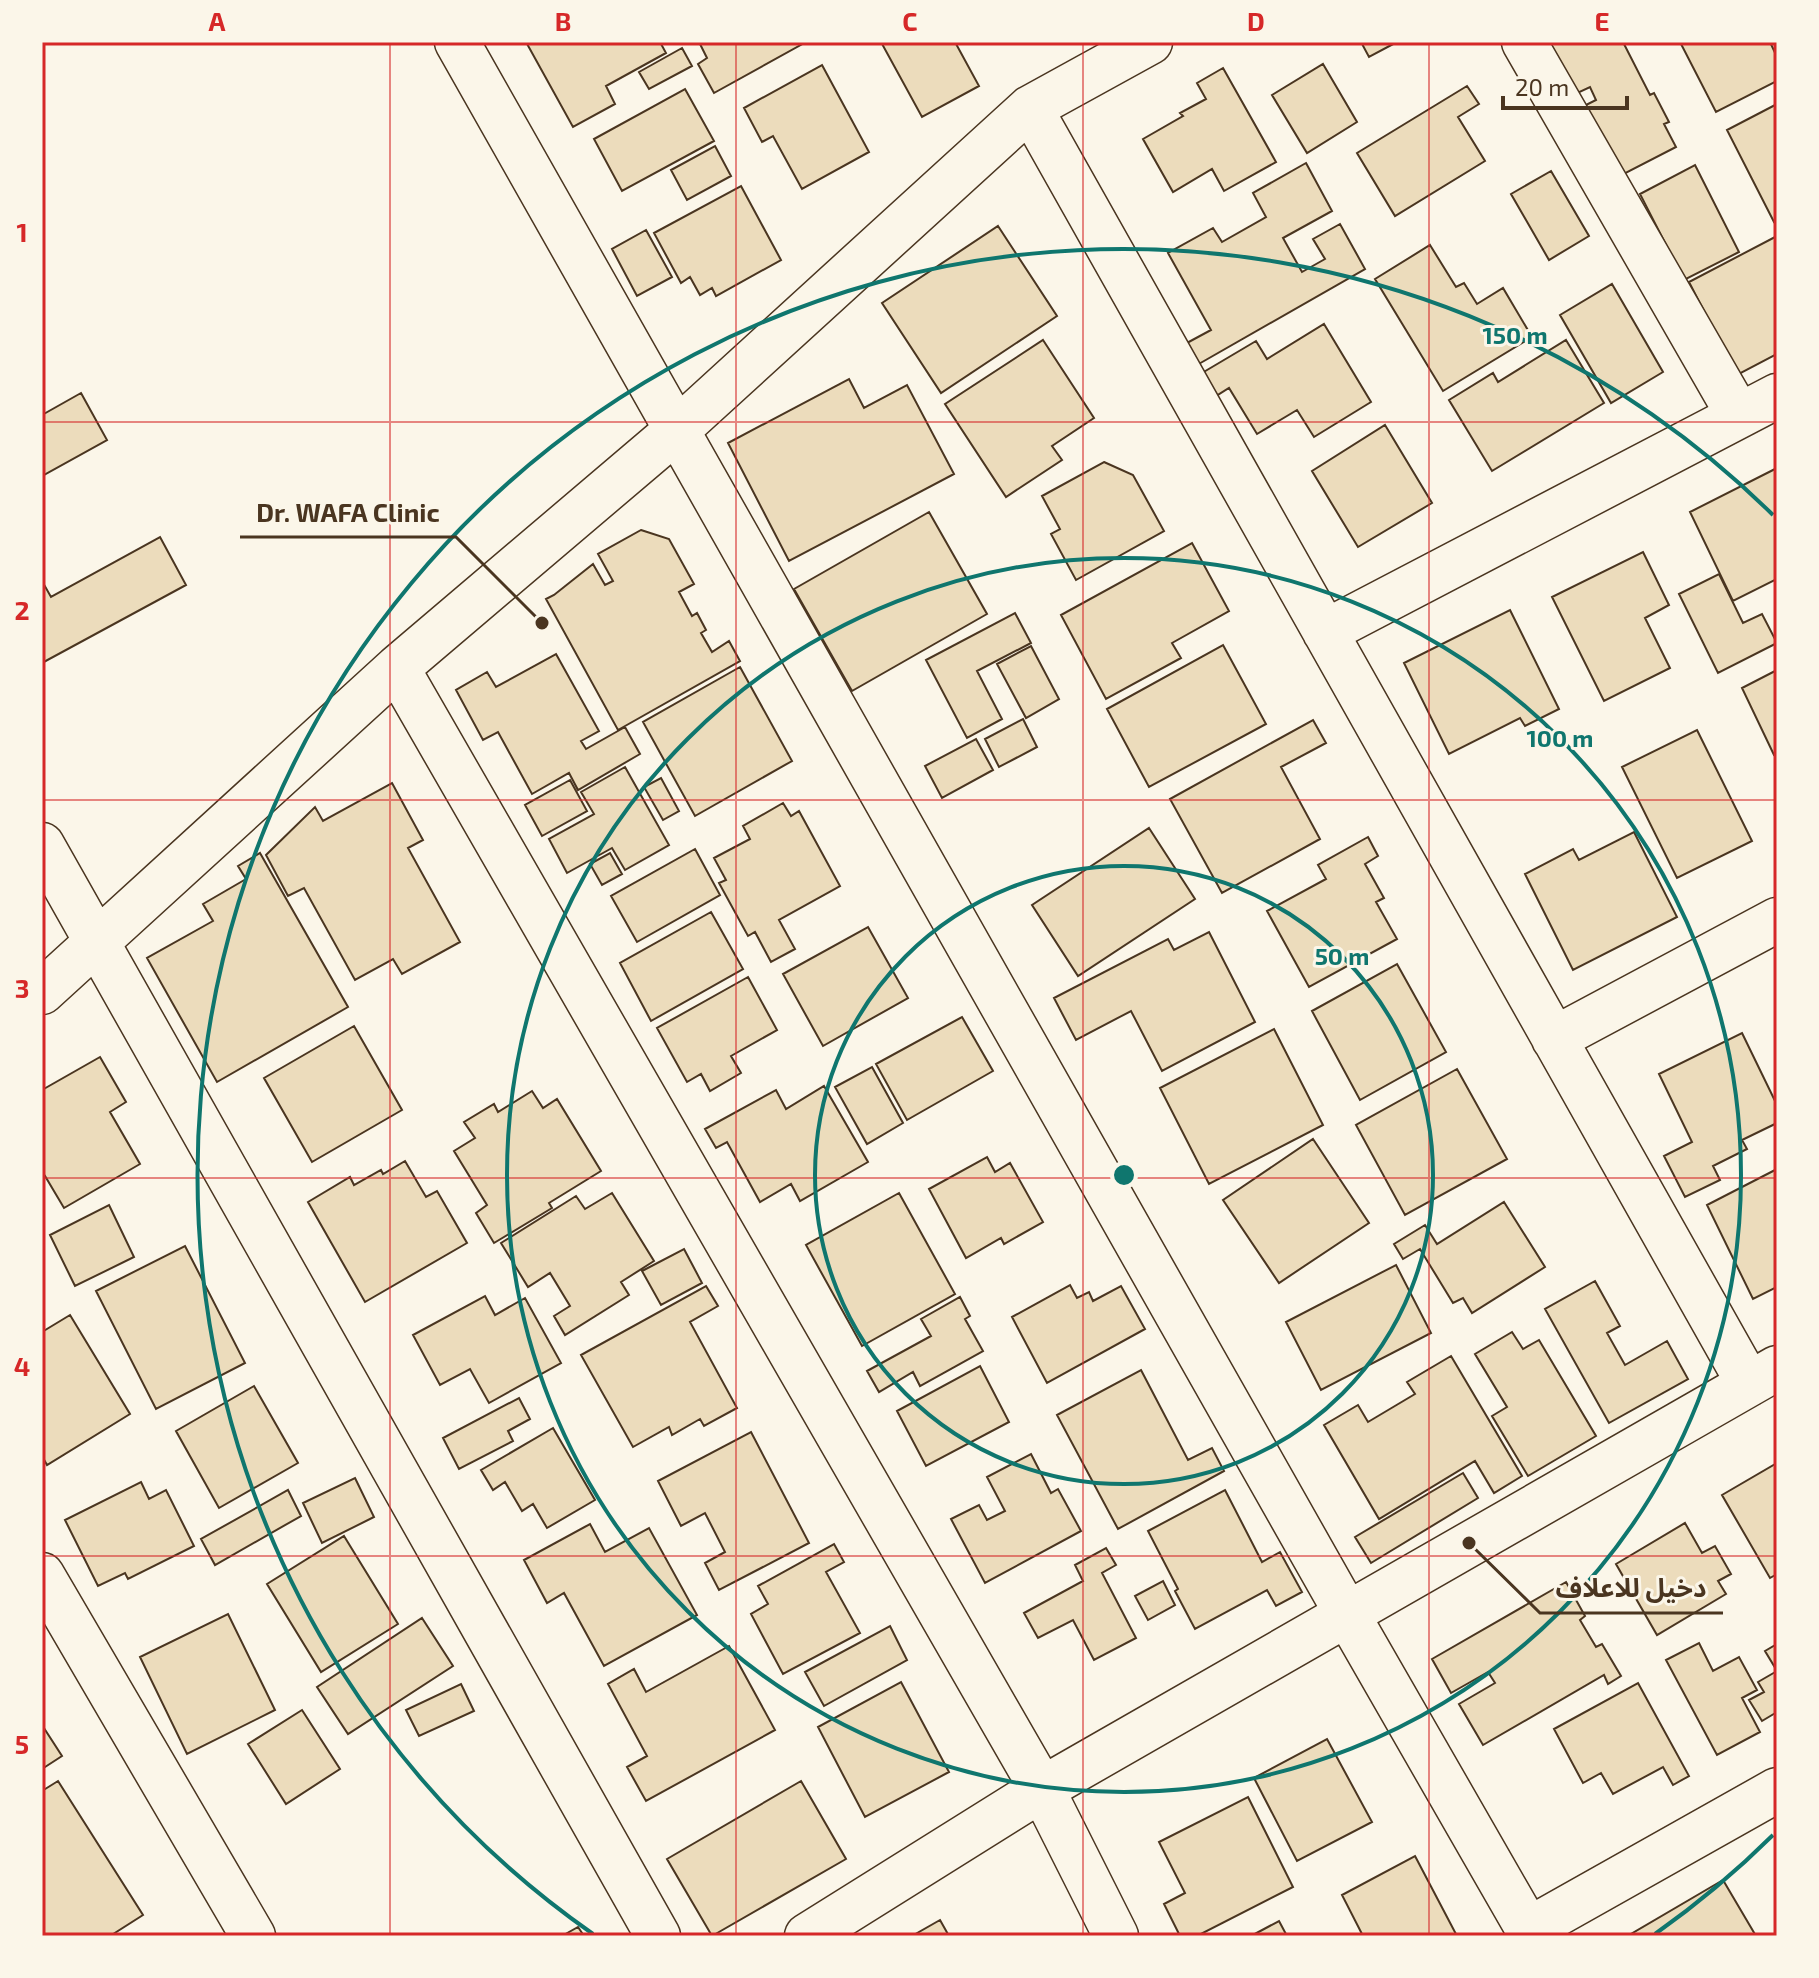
<svg xmlns="http://www.w3.org/2000/svg" width="1819" height="1978" viewBox="0 0 1819 1978" font-family="'Exo 2','Noto Sans Arabic',sans-serif">
<style>
.building{fill:#ecdcbc;stroke:#4a3520;stroke-width:2}
.lines{fill:none;stroke-linecap:round;stroke-linejoin:round}
.minor-casing{stroke:#4a3520;stroke-width:47}
.minor{stroke:#fbf6e9;stroke-width:44}
.grid{fill:none;stroke:#d62828;stroke-width:2;stroke-opacity:0.55}
.ring{fill:none;stroke:#0f766e;stroke-width:4}
.centre{fill:#0f766e;stroke:#fbf6e9;stroke-width:4}
.ring-label{font-size:24px;text-anchor:middle;font-weight:bold;fill:#0f766e;stroke:#fbf6e9;stroke-width:6;stroke-linejoin:round;paint-order:stroke}
.leader{fill:none;stroke:#4a3520;stroke-width:3}
.callout-dot{fill:#4a3520;stroke:#fbf6e9;stroke-width:3}
.callout-label{font-size:26px;text-anchor:middle;font-weight:bold;fill:#4a3520;stroke:#fbf6e9;stroke-width:6;stroke-linejoin:round;paint-order:stroke}
.neatline{fill:none;stroke:#d62828;stroke-width:3}
.grid-label{font-size:26px;text-anchor:middle;font-weight:bold;fill:#d62828}
</style>
<rect width="100%" height="100%" fill="#fbf6e9"/>
<!-- building -->
<path class="building" d="M526,42H660L666,53L606,86L615,104L573,127Z
M699,42H806L714,93L698,64L707,58Z
M881,42H955L979,86L922,117Z
M1361,42H1397L1369,57Z
M1544,42H1623L1650,95L1654,93L1669,122L1664,124L1676,147L1614,179L1578,109L1596,100L1590,87L1571,96Z
M1680,42H1770L1777,57V81L1716,112Z
M682,48L692,66L649,89L639,72Z
M1323,64L1357,122L1307,153L1272,95Z
M822,65L869,152L802,189L773,136L762,142L744,108Z
M1223,68L1276,162L1224,191L1212,169L1173,192L1143,139L1183,116L1180,113L1206,99L1197,83Z
M1467,86L1479,104L1458,117L1485,161L1395,216L1357,153Z
M685,89L714,141L622,191L594,139Z
M1777,104V220L1774,222L1727,130Z
M715,146L731,176L687,200L671,170Z
M1306,163L1332,211L1283,238L1302,272L1325,259L1313,239L1340,224L1365,269L1197,365L1185,344L1211,330L1168,253L1213,228L1222,242L1266,217L1253,193Z
M1695,165L1739,252L1684,280L1640,194Z
M1551,171L1589,236L1549,260L1511,194Z
M741,186L781,260L716,296L712,288L700,295L690,277L681,283L654,233Z
M998,226L1057,316L941,393L882,303Z
M646,230L672,277L637,296L612,249Z
M1777,236V354L1737,375L1689,282Z
M1430,245L1456,287L1464,283L1477,304L1503,288L1532,337L1443,391L1375,279Z
M1612,284L1663,372L1611,403L1560,315Z
M1324,324L1371,402L1314,437L1297,410L1257,434L1229,388L1216,396L1202,373L1256,341L1267,359Z
M1043,340L1094,418L1052,446L1062,460L1006,497L945,404Z
M1566,340L1604,403L1492,471L1449,400L1493,373L1498,382Z
M849,379L864,408L907,385L954,474L789,561L728,443Z
M81,393L107,440L42,476V415Z
M1385,425L1432,503L1358,547L1312,471Z
M1104,462L1133,475L1164,531L1076,580L1051,534L1060,529L1042,496Z
M1777,468V579L1733,601L1690,512Z
M929,512L987,614L852,691L794,589Z
M641,530L669,539L694,584L679,592L692,616L697,613L706,630L701,633L712,652L729,641L740,661L618,730L546,599L554,595L593,564L605,585L613,581L598,554Z
M160,537L186,585L42,663V581L51,597Z
M1192,543L1229,611L1172,643L1181,658L1106,699L1061,615Z
M1643,552L1669,605L1645,618L1670,668L1604,701L1552,597Z
M1719,574L1743,623L1762,614L1777,643L1718,673L1679,594Z
M1510,610L1559,709L1525,726L1520,718L1449,754L1404,663Z
M1015,613L1031,643L977,671L1002,719L967,738L926,660Z
M1223,645L1266,724L1149,787L1107,709Z
M1031,646L1059,699L1026,718L997,664Z
M556,654L599,731L581,741L586,749L625,727L640,754L578,790L569,773L532,794L498,732L483,740L456,690L487,672L496,687Z
M740,667L792,761L695,816L643,722Z
M1777,670V754L1774,755L1742,688Z
M1023,719L1037,747L999,767L985,739Z
M1313,720L1326,743L1281,767L1320,839L1222,893L1170,799Z
M1697,730L1752,841L1677,878L1622,767Z
M976,739L993,770L942,798L925,766Z
M625,767L669,845L625,870L612,848L567,873L549,839L594,814L581,792Z
M661,778L679,811L663,820L644,787Z
M570,780L587,811L542,836L525,805Z
M392,783L423,840L408,848L460,942L402,974L393,959L355,980L304,888L288,896L266,855L315,807L323,821Z
M783,803L791,816L799,811L840,886L779,920L795,949L771,962L755,932L748,936L719,883L726,880L714,858L750,839L743,826Z
M1149,828L1195,899L1078,976L1032,905Z
M1634,832L1677,917L1573,970L1525,874L1573,849L1579,860Z
M1368,837L1378,856L1365,864L1384,898L1376,902L1397,939L1309,987L1267,911L1326,879L1318,865Z
M695,849L720,895L637,942L611,896Z
M260,853L348,1007L217,1082L147,958L213,921L203,904L246,879L238,866Z
M610,853L622,874L602,885L590,864Z
M711,912L743,969L651,1021L620,963Z
M868,927L908,998L823,1046L783,974Z
M1209,932L1255,1022L1162,1071L1131,1011L1076,1040L1054,998L1168,939L1174,950Z
M1397,964L1446,1052L1360,1100L1312,1011Z
M748,977L777,1030L731,1056L741,1073L710,1091L701,1074L687,1082L657,1028Z
M962,1017L993,1071L907,1120L876,1064Z
M354,1026L402,1110L312,1162L264,1078Z
M1274,1029L1323,1125L1209,1184L1160,1088Z
M1742,1033L1777,1105V1123L1742,1140L1747,1149L1713,1166L1720,1180L1685,1197L1664,1156L1692,1142L1659,1074Z
M100,1057L126,1102L110,1112L140,1164L64,1208L45,1176L42,1178V1090Z
M872,1067L903,1123L867,1144L835,1087Z
M1457,1069L1507,1159L1405,1215L1356,1125Z
M824,1086L868,1162L800,1201L791,1184L760,1202L727,1142L716,1148L705,1129L776,1090L786,1109Z
M532,1091L543,1108L557,1099L601,1171L549,1203L552,1208L494,1243L476,1213L487,1205L454,1151L475,1138L464,1122L494,1104L498,1112Z
M1313,1139L1369,1223L1279,1283L1223,1200Z
M987,1157L995,1172L1010,1163L1043,1222L1004,1244L1001,1238L966,1258L929,1189Z
M405,1161L426,1197L437,1191L467,1243L365,1302L308,1202L350,1177L354,1185L381,1170L383,1174Z
M1777,1169V1287L1753,1299L1707,1205Z
M612,1193L654,1261L621,1282L629,1295L565,1335L554,1316L570,1306L550,1273L528,1287L501,1243L576,1196L585,1209Z
M899,1193L955,1294L862,1346L806,1245Z
M1504,1202L1545,1267L1472,1313L1463,1298L1453,1303L1420,1249L1403,1259L1394,1244L1425,1225L1437,1244Z
M109,1205L134,1257L75,1286L50,1235Z
M185,1246L245,1363L156,1409L96,1291Z
M684,1249L702,1283L661,1305L642,1271Z
M1396,1265L1431,1333L1321,1390L1286,1322Z
M1595,1281L1620,1326L1607,1333L1625,1365L1667,1341L1688,1379L1609,1423L1545,1309Z
M1070,1285L1077,1298L1089,1292L1093,1301L1121,1286L1145,1329L1047,1383L1012,1317Z
M706,1286L718,1306L690,1322L737,1408L704,1426L700,1419L672,1435L669,1427L633,1447L581,1355Z
M485,1296L495,1315L525,1298L561,1363L489,1403L470,1369L440,1385L413,1335Z
M960,1297L970,1316L965,1319L983,1351L920,1386L913,1372L879,1392L867,1371L931,1336L921,1319Z
M70,1315L130,1414L47,1465L42,1456V1332Z
M1512,1332L1523,1349L1539,1340L1596,1436L1528,1476L1492,1416L1507,1407L1475,1354Z
M1451,1356L1522,1476L1494,1493L1475,1461L1379,1519L1324,1425L1358,1405L1368,1422L1415,1394L1407,1382Z
M980,1366L1009,1422L926,1466L897,1411Z
M1141,1370L1188,1460L1212,1448L1224,1471L1118,1529L1057,1415Z
M254,1386L298,1463L219,1508L176,1431Z
M519,1398L530,1419L508,1431L513,1441L459,1469L443,1438Z
M553,1428L595,1500L547,1528L533,1504L522,1511L505,1482L493,1490L481,1470Z
M751,1432L809,1543L719,1590L705,1563L725,1552L705,1513L681,1526L658,1481Z
M1031,1454L1051,1493L1058,1489L1081,1531L985,1583L951,1519L979,1505L987,1520L1005,1511L987,1477Z
M1777,1463V1574L1770,1578L1722,1495Z
M1463,1473L1478,1498L1371,1563L1355,1537Z
M355,1478L374,1517L322,1543L303,1503Z
M141,1482L149,1499L166,1490L194,1546L128,1579L125,1573L98,1586L65,1520Z
M288,1490L301,1516L215,1565L201,1539Z
M1225,1490L1262,1562L1280,1552L1302,1592L1276,1606L1267,1590L1195,1629L1175,1591L1178,1589L1148,1531Z
M1685,1523L1702,1553L1715,1546L1731,1574L1718,1581L1726,1594L1657,1635L1616,1564Z
M590,1524L605,1552L649,1528L697,1615L604,1666L564,1593L547,1603L524,1560Z
M344,1536L398,1624L321,1672L267,1584Z
M834,1544L844,1562L826,1572L860,1633L783,1674L751,1614L768,1604L758,1586Z
M1106,1548L1116,1565L1102,1573L1136,1638L1094,1660L1073,1620L1038,1638L1024,1613L1083,1581L1075,1565Z
M1163,1581L1175,1605L1148,1620L1135,1596Z
M1566,1582L1585,1616L1580,1620L1596,1647L1602,1644L1621,1676L1608,1684L1604,1675L1483,1745L1459,1704L1495,1683L1488,1672L1451,1693L1432,1659Z
M228,1614L275,1710L187,1754L140,1657Z
M422,1618L453,1666L348,1734L317,1687Z
M890,1626L907,1660L824,1706L805,1672Z
M1699,1643L1713,1671L1739,1657L1757,1690L1742,1698L1760,1732L1717,1755L1666,1660Z
M1777,1644V1712L1762,1721L1749,1700L1764,1692L1758,1682L1777,1671L1765,1651Z
M729,1646L775,1730L646,1801L627,1767L647,1756L608,1684L634,1669L646,1692Z
M901,1682L949,1772L865,1817L818,1727Z
M1638,1683L1689,1776L1673,1785L1663,1767L1613,1794L1601,1773L1583,1783L1554,1729Z
M461,1684L474,1711L419,1736L406,1710Z
M302,1710L340,1769L286,1804L248,1744Z
M42,1725L62,1756L42,1769Z
M1327,1739L1372,1822L1297,1861L1254,1778Z
M58,1781L143,1915L110,1936L42,1935V1791Z
M801,1781L846,1859L712,1936L667,1859Z
M1248,1797L1293,1887L1197,1936H1180L1164,1904L1185,1893L1159,1842Z
M1415,1856L1457,1936H1363L1342,1895Z
M1723,1880L1756,1936H1633L1631,1934Z
M940,1920L949,1936H912Z
M1279,1921L1287,1936H1251Z
M578,1927L584,1936H562Z"/>
<g class="lines">
<defs>
<path id="minor" d="M457,42L1347,1614L1532,1936
M1524,42L1739,416
M1030,108L1749,1384
M1325,632L1777,396
M397,668L1042,1789L1116,1936
M42,845L658,1936
M42,992L397,668L677,430L1030,108L1150,42
M1554,1039L1777,920
M42,1575L253,1936
M1528,1930L1777,1790
M807,1936L1042,1789L1777,1368"/>
</defs>
<!-- minor casing -->
<use href="#minor" class="minor-casing"/>
<!-- minor -->
<use href="#minor" class="minor"/>
</g>
<!-- grid -->
<path class="grid" d="M390,42V1936M736,42V1936M1083,42V1936M1429,42V1936M42,422H1777M42,800H1777M42,1178H1777M42,1556H1777"/>
<!-- distance rings -->
<g class="ring">
<circle cx="1124" cy="1175" r="309"/>
<circle cx="1124" cy="1175" r="617"/>
<path d="M1773 1835A926 926 0 0 1 1655 1934M593 1934A926 926 0 1 1 1773 515"/>
</g>
<circle cx="1124" cy="1175" r="12" class="centre"/>
<g class="ring-label">
<text x="1515" y="344">150 m</text>
<text x="1560" y="747">100 m</text>
<text x="1342" y="965">50 m</text>
</g>
<!-- callouts -->
<path class="leader" d="M542 623L456 537H240M1469 1543L1540 1613H1723"/>
<g class="callout-dot">
<circle cx="542" cy="623" r="8"/>
<circle cx="1469" cy="1543" r="8"/>
</g>
<g class="callout-label">
<text x="348" y="522">Dr. WAFA Clinic</text>
<text x="1631" y="1597">دخيل للاعلاف</text>
</g>
<!-- border -->
<rect width="1819" height="1978" fill="none" stroke="#fbf6e9" stroke-width="88"/>
<!-- scale -->
<path d="M1503 96v12h124v-12" fill="none" stroke="#4a3520" stroke-width="4"/>
<text x="1515" y="96" font-size="24" fill="#4a3520" stroke="#fbf6e9" stroke-width="6" paint-order="stroke">20 m</text>
<rect x="44" y="44" width="1731" height="1890" class="neatline"/>
<g class="grid-label">
<text x="217" y="31">A</text>
<text x="563" y="31">B</text>
<text x="910" y="31">C</text>
<text x="1256" y="31">D</text>
<text x="1602" y="31">E</text>
<text x="22" y="242">1</text>
<text x="22" y="620">2</text>
<text x="22" y="998">3</text>
<text x="22" y="1376">4</text>
<text x="22" y="1754">5</text>
</g>
</svg>
